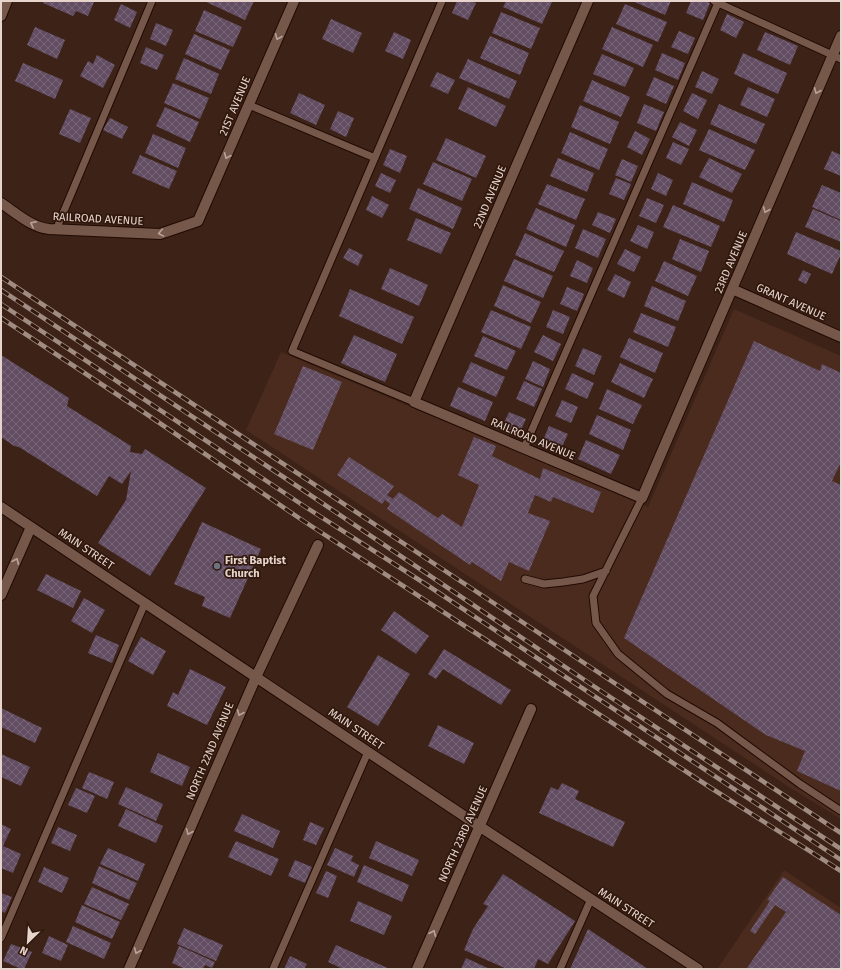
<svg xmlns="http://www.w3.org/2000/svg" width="842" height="970" viewBox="0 0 842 970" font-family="'Fira Sans',sans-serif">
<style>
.built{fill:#4b2b1e}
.building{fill:url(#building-cross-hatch)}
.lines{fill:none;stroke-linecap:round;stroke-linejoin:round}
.service-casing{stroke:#210a02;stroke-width:9}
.minor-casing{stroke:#210a02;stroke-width:12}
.service{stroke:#76584b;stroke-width:7}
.minor{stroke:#76584b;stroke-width:10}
.rail-casing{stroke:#a18c83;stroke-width:4.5}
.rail{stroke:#31180d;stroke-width:3;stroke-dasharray:9;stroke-linecap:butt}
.oneway{stroke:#b9a299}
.worship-dot{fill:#6b7280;stroke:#31180d;stroke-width:1.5}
.labels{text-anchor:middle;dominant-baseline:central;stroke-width:3.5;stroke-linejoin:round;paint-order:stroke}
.street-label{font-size:11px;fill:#e6d4cd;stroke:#31180d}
.poi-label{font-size:11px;font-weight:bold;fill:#e6d4cd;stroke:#31180d;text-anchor:start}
</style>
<defs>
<pattern id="building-cross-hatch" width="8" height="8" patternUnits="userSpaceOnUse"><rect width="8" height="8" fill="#624d63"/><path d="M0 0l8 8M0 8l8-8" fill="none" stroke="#786678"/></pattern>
</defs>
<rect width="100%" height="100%" fill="#3c2217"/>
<!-- built -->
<path class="built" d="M734,309L841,356V819L792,789L246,430L281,352L648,507Z
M784,870L841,908V969H720L718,968Z"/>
<!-- building -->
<path class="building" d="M44,1H92L94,2L88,16L76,11L73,16L43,3Z
M204,1H254L245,20Z
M457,1H470L476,3L468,20L452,13Z
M506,1H548L552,2L542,24L503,7Z
M632,1H671L665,15Z
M691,1H706L710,3L703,20L686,13Z
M121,4L137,12L130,28L114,20Z
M625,4L667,22L658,42L616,24Z
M204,10L242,27L233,47L195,31Z
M501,12L540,28L531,49L492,33Z
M727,14L744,22L736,38L720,30Z
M331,19L362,33L353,53L322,39Z
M156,23L173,30L166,46L150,39Z
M35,27L65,40L57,59L27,45Z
M612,27L653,45L643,67L602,49Z
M679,31L695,38L688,54L671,47Z
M394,32L411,40L403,59L385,51Z
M765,32L798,46L790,65L757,50Z
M194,34L230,50L221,70L185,54Z
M490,36L529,53L520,75L480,58Z
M146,47L164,55L157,70L140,63Z
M662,53L685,63L678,80L655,70Z
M743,53L787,73L778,94L734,74Z
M602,54L634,68L625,87L593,74Z
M97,55L115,65L103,88L80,76L88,61L93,64Z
M184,58L219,74L211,94L175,79Z
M468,59L517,81L509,99L459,78Z
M23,63L63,80L55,99L15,81Z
M702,71L719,79L712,94L695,87Z
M437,72L455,80L448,94L430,86Z
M654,77L674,86L666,104L646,95Z
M592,80L630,97L621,117L583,101Z
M173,83L209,98L200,119L164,103Z
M468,87L506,106L496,127L458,109Z
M748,87L775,99L767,117L740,105Z
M299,93L325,105L316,125L290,113Z
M692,93L707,100L698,119L683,111Z
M644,104L664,112L656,131L637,123Z
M719,104L765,124L756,144L710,124Z
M580,105L619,122L610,144L571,127Z
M165,107L199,122L190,142L156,126Z
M70,109L91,118L80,143L59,134Z
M338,111L354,118L346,137L330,129Z
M110,118L128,127L122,139L103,130Z
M680,122L697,130L689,146L672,137Z
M709,129L755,150L745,170L699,150Z
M635,131L650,139L642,155L627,147Z
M570,132L608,149L599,170L561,153Z
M153,134L186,148L178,168L145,153Z
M446,138L486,156L476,178L436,160Z
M673,142L689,149L681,165L666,158Z
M390,149L407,156L400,173L383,165Z
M832,151L841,155V176L824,169Z
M140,155L177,171L169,189L132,173Z
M558,158L594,173L587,192L550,176Z
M709,158L742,174L732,193L699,177Z
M622,159L638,166L631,182L615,175Z
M433,162L472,179L462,201L423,184Z
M381,173L396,180L390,193L375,186Z
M658,173L673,180L666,196L651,189Z
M616,178L631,184L624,200L609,194Z
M692,182L733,200L724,222L683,204Z
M547,184L585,199L576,220L538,204Z
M822,185L841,193V220L812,207Z
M418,188L462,208L453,229L409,209Z
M372,196L389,205L382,218L366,210Z
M647,198L664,205L656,223L639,216Z
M673,205L720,226L711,247L663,227Z
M536,208L575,225L566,247L526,229Z
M813,209L841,221V242L805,227Z
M598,212L616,219L610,233L592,225Z
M416,218L451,233L441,254L407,240Z
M638,225L654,232L647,249L630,241Z
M583,229L606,239L598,258L575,248Z
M796,232L841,251V254L832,274L787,254Z
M525,233L564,251L554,272L515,255Z
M680,239L709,251L701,272L672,259Z
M349,248L363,255L358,266L343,258Z
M625,249L641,257L634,272L617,264Z
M514,259L553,276L543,298L504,281Z
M577,260L593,268L587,283L570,276Z
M664,261L697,276L688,296L655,281Z
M390,268L428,285L419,306L381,289Z
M803,270L811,274L806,284L798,280Z
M615,274L631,282L624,298L607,290Z
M503,285L541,302L531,323L494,306Z
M652,286L686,301L678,321L644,306Z
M567,287L584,294L577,311L560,304Z
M350,289L414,317L402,344L339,316Z
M491,310L531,327L521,349L481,332Z
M553,310L570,317L563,334L546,327Z
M641,313L676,327L668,347L633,332Z
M354,335L397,354L385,382L341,363Z
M543,335L561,344L553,361L534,352Z
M483,336L516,351L507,370L474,356Z
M629,338L663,353L655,373L620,357Z
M754,341L820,371L822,364L841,373V462L832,481L841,485V791L797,771L805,751L766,735L624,638Z
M583,348L602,356L594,375L575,366Z
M1,355L69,398L67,406L131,446L130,452L142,454L145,449L206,488L150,576L98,543L126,500L131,471L122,484L109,476L97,496L19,447L14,446L1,437Z
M533,361L550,369L543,387L525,379Z
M471,362L505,377L496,397L462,382Z
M620,363L653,379L644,398L611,382Z
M303,366L342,382L313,450L274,434Z
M572,373L594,383L587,399L565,389Z
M524,381L542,389L534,407L516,399Z
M458,387L493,402L485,421L450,406Z
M607,389L642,405L633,424L599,409Z
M562,400L578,407L571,423L555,416Z
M509,412L526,419L519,434L502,427Z
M597,415L631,430L623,450L589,434Z
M549,426L568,434L559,453L541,445Z
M474,437L496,446L492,456L540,479L543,468L601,492L593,513L553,497L551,502L535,495L528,513L550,521L529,571L509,562L501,581L472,562L470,565L387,509L390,504L385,500L382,504L337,475L349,457L394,486L387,495L393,499L399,492L438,518L442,514L462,527L479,485L458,475Z
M586,440L620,455L611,474L578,459Z
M202,522L261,549L230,618L202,606L205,597L174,584Z
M46,574L81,591L73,608L37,590Z
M84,598L105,610L92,633L71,621Z
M394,611L429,636L416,654L381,630Z
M96,635L119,645L112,663L88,653Z
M141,637L166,651L153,675L128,661Z
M444,649L511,690L501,705L443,669L436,679L428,674Z
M378,655L410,674L378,726L347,707Z
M190,669L226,687L207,725L167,706L173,692L178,695Z
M1,708L42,728L35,743L1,727Z
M438,725L474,743L464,764L428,746Z
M158,753L190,767L182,786L150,772Z
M1,754L30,767L21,786L1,777Z
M89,772L114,782L107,799L82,788Z
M562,783L579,791L575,799L625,822L613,847L539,813L551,787L558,790Z
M126,787L163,804L156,821L118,804Z
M76,788L95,796L87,813L68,805Z
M126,809L163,826L156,843L118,826Z
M242,814L280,831L273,848L234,831Z
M310,822L324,828L316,845L303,840Z
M1,824L11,829L3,846L21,854L13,873L1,868Z
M58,827L77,835L70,851L51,843Z
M236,841L279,859L271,876L228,857Z
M376,841L419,860L412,876L369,858Z
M108,848L145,864L138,881L100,864Z
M335,848L353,856L351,861L359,865L354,877L327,865Z
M295,860L312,867L305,883L288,876Z
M364,865L409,885L402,902L357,882Z
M99,866L137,883L129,900L92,883Z
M44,867L69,878L62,893L38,882Z
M326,871L337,876L328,898L316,893Z
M503,874L575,921L548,964L538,959L534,969H507L464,950L473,929L488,906L483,904Z
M783,877L841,915V969L747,968L786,912L775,905L755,934L750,931L770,901L767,900Z
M92,887L129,904L121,920L84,904Z
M1,893L12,897L5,913L1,911Z
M358,901L392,916L384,935L350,921Z
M82,905L120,922L112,939L75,922Z
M73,926L111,943L104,959L66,942Z
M184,928L223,945L216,961L177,944Z
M588,929L648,969H570Z
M49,936L68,945L61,961L42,953Z
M11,944L32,952L24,969H21L3,961Z
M336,945L390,969H343L328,962Z
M179,946L215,962L212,968L205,965L203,969H185L172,963Z
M290,956L307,964L304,969H284Z
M466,958L490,969H461Z"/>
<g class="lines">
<defs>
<path id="service" d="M714,1L841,59
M249,105L375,158
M56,230L152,1
M414,402L292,351L442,1
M524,448L718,3
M642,498L593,596L596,623L618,654L667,694L717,723L800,784L841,811
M525,579L544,584L563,582L583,579L606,571
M1,938L145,603
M273,969L368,752
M560,969L591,899"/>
<path id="minor" d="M588,1L414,402L642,498L841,36
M1,16L7,1
M1,203C16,213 31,227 49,229L160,234L198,221L294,1
M732,289L841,337
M1,507L479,826L698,969
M1,595L31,527
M129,969L256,677L318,545
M417,969L531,709"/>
</defs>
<!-- service casing -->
<use href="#service" class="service-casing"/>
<!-- minor casing -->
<use href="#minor" class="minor-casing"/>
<!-- service -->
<use href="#service" class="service"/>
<!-- minor -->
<use href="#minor" class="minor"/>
<defs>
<path id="rail" d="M1,277L841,833
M1,290L288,480L592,685L841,849
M1,304L307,508L427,585L841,860
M1,318L139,409L302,520L494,645L711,788L841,871"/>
</defs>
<!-- rail casing -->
<use href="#rail" class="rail-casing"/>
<!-- rail -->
<use href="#rail" class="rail"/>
</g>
<!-- one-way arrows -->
<defs><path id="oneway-chevron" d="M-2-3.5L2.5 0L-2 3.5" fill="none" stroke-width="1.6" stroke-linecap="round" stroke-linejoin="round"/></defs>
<g class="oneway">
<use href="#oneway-chevron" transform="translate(278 37) rotate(113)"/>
<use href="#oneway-chevron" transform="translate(817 91) rotate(113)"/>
<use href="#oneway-chevron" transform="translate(227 156) rotate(113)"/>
<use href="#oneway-chevron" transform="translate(766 210) rotate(113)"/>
<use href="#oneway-chevron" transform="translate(33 224) rotate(-153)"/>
<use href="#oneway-chevron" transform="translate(161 233) rotate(170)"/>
<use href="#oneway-chevron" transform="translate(16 561) rotate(-67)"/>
<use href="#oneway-chevron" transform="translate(240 713) rotate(113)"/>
<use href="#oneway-chevron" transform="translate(189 832) rotate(113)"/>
<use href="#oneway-chevron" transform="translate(433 933) rotate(-67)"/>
<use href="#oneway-chevron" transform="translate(137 951) rotate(113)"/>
</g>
<!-- markers -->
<circle class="worship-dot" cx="217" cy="566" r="4"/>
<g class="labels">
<!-- street labels -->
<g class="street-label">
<text transform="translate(235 106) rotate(-67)">21ST AVENUE</text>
<text transform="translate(490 197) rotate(-67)">22ND AVENUE</text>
<text transform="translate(98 219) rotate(3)">RAILROAD AVENUE</text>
<text transform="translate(731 262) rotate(-67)">23RD AVENUE</text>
<text transform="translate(791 302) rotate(24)">GRANT AVENUE</text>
<text transform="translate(533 439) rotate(23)">RAILROAD AVENUE</text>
<text transform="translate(86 549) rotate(34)">MAIN STREET</text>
<text transform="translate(356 729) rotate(34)">MAIN STREET</text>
<text transform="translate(210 751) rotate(-67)">NORTH 22ND AVENUE</text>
<text transform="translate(463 834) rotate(-66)">NORTH 23RD AVENUE</text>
<text transform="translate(626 908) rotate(33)">MAIN STREET</text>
</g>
<!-- poi labels -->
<g class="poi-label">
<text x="225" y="560">First Baptist<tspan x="225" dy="13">Church</tspan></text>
</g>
</g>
<!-- border -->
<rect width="842" height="970" fill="none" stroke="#e6d4cd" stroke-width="4"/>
<!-- north arrow -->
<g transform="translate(28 942) rotate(205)" stroke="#31180d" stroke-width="3" paint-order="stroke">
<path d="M0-3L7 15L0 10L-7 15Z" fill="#e6d4cd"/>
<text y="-6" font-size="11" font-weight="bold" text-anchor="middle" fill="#e6d4cd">N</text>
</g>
</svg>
